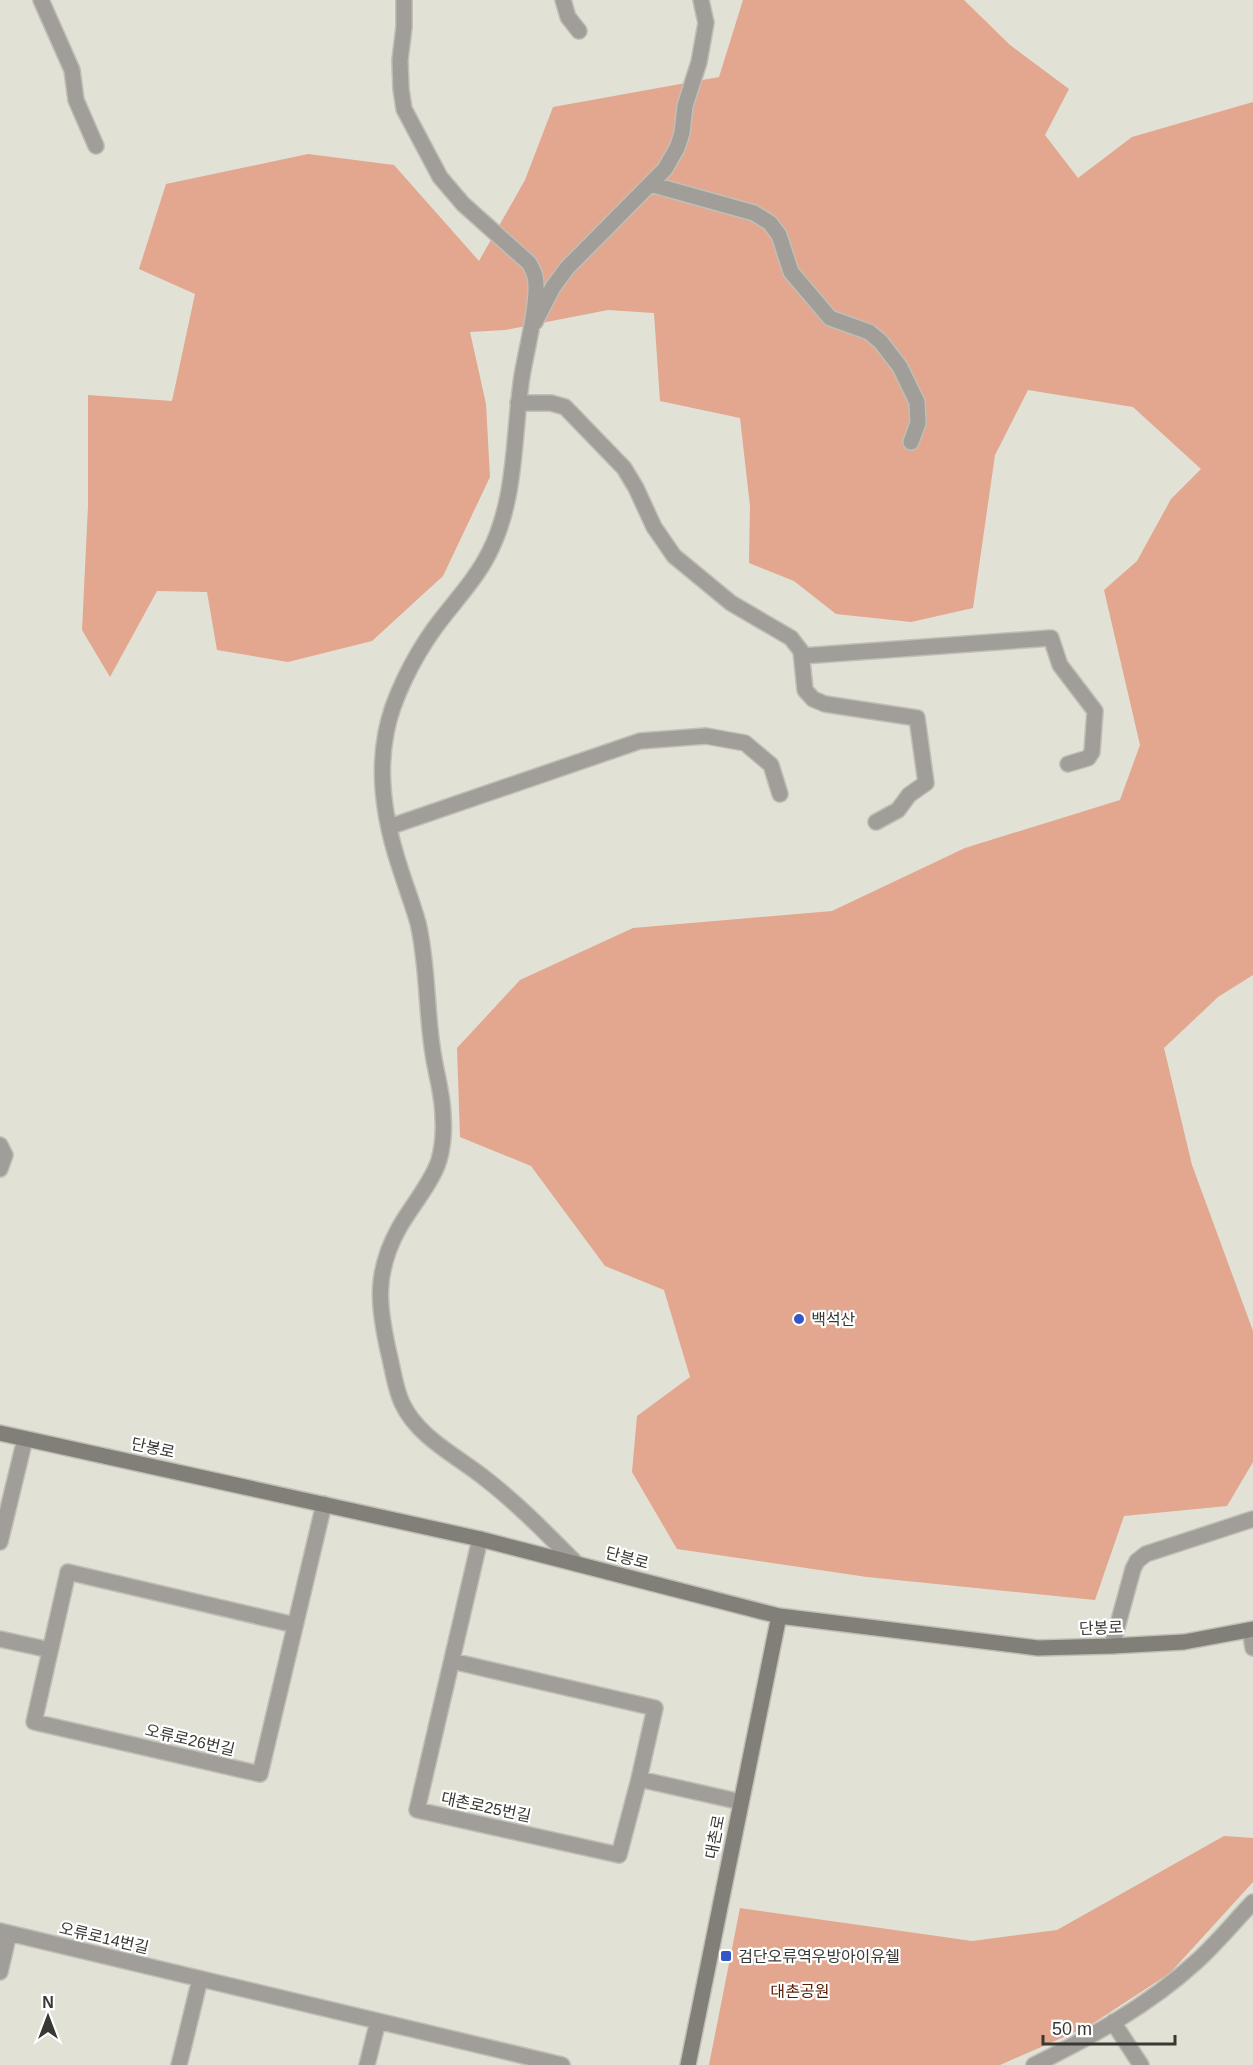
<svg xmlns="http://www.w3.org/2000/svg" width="1253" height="2065" viewBox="0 0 1253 2065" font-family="Arial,'Noto Sans KR',sans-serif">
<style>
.green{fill:#e3a68e}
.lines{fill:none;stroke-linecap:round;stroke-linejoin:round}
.street-casing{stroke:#bfbfb6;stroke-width:18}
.secondary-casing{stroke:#bfbfb6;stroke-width:18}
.street{stroke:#a19e9a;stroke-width:15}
.secondary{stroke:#827e78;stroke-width:15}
.poi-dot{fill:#3556c7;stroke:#fff;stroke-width:2}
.labels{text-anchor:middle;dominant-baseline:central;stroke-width:4.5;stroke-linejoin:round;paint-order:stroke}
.poi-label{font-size:16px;fill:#383834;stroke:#fff;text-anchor:start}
.street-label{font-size:16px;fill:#383834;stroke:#fff}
.park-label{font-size:16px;fill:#541c01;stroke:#fff}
</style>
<rect width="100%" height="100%" fill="#e1e1d6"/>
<!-- green -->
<path class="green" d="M743,0H964L1010,45L1069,89L1045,135L1078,178L1132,137L1253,102V975L1218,997L1164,1048L1192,1165L1253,1331V1462L1227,1506L1124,1516L1095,1600L867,1577L677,1549L632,1472L637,1416L690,1377L664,1290L605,1266L531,1166L460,1137L457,1048L520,980L633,928L832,911L965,848L1120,800L1140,745L1104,590L1137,561L1171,499L1201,469L1133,407L1028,390L995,455L973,608L911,622L836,614L794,581L749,563L750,506L740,418L660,401L654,313L608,310L505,330L470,332L486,404L490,477L443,576L372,641L288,662L217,650L207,592L157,591L110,677L82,630L88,506V395L172,401L195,294L139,269L166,184L308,154L394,165L479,261L525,180L553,107L719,77Z
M1224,1836L1253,1838V1882L1170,1973L1089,2026L1000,2065H709L740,1908L972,1941L1057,1930Z"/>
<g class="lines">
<defs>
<path id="street" d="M41,0L72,70L76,100L96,146
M404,0V27L400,60L401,89L404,109L440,177L463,204L529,263C530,264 535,275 535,276C540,299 526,351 522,376C513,435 517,499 489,553C475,581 452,604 434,629C414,657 392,699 386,733C377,778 386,826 400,868C406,887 413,905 418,923C428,966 426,1010 433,1053C436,1074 443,1095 443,1117C444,1131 443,1146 439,1160C433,1181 410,1208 399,1228C374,1273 378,1306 389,1354C393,1370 395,1388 402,1403C418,1438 459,1457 487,1480C519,1505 548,1535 577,1564
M563,0L568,17L579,31
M650,184L754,213L770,223L779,235L791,272L830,318L869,332L881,342L900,367L917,402L918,423L911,442
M535,322L553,287L567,268L665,169L677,148L682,133L685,106L699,62L706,23L701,0
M518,403H551L565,407L624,468L636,488L654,527L674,556L731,603L791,638L801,651L805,690L813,699L825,704L917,718L926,783L909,795L898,810L876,822
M802,656L1051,638L1060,665L1095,711L1092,752L1088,758L1068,764
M389,827L640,741L706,736L745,743L771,765L780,794
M0,1145L5,1155L0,1169
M480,1539L417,1810L619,1855L639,1779L741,1802
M0,1542L25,1439
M295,1625L68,1572L34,1722L260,1774L324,1504
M1250,1630L1253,1648
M0,1639L50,1650
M1112,1646L1133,1569L1137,1561L1146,1554L1253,1519
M452,1661L655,1708L639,1779
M0,1931L562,2065
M0,1972L9,1933
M1113,2022L1141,2065
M179,2065L200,1979
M367,2065L378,2021
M1034,2065C1091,2037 1149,2005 1196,1962C1216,1944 1234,1922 1253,1902"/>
<path id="secondary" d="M0,1433L480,1539L779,1616L1038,1648L1112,1646L1184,1642L1253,1629
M688,2065L779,1616"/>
</defs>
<!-- street casing -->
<use href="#street" class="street-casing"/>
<!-- secondary casing -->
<use href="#secondary" class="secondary-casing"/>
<!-- street -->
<use href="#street" class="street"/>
<!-- secondary -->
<use href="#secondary" class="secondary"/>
</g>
<!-- markers -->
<g class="poi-dot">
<circle cx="799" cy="1319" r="6"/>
<rect x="720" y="1950" width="12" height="12" rx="3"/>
</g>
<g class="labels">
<!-- poi labels -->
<g class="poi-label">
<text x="811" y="1319">백석산</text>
<text x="738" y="1956">검단오류역우방아이유쉘</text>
</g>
<!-- street labels -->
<g class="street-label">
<text transform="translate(153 1448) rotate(12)">단봉로</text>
<text transform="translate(627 1558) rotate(15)">단봉로</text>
<text transform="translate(1101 1628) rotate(-2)">단봉로</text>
<text transform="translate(190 1740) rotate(13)">오류로26번길</text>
<text transform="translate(486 1807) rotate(12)">대촌로25번길</text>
<text transform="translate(715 1837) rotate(-79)">대촌로</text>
<text transform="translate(104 1938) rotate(13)">오류로14번길</text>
</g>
<!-- park labels -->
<g class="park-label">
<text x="800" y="1991">대촌공원</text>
</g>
</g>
<!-- north arrow -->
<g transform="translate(48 2017)" stroke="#ffffff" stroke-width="4.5" paint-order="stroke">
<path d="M0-4.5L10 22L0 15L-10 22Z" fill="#383834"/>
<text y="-9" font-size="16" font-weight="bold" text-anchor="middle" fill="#383834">N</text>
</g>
<!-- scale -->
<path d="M1043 2035v9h132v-9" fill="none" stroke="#383834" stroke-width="3"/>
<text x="1052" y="2035" font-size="18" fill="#383834" stroke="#ffffff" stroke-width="4.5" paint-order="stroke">50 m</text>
</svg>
